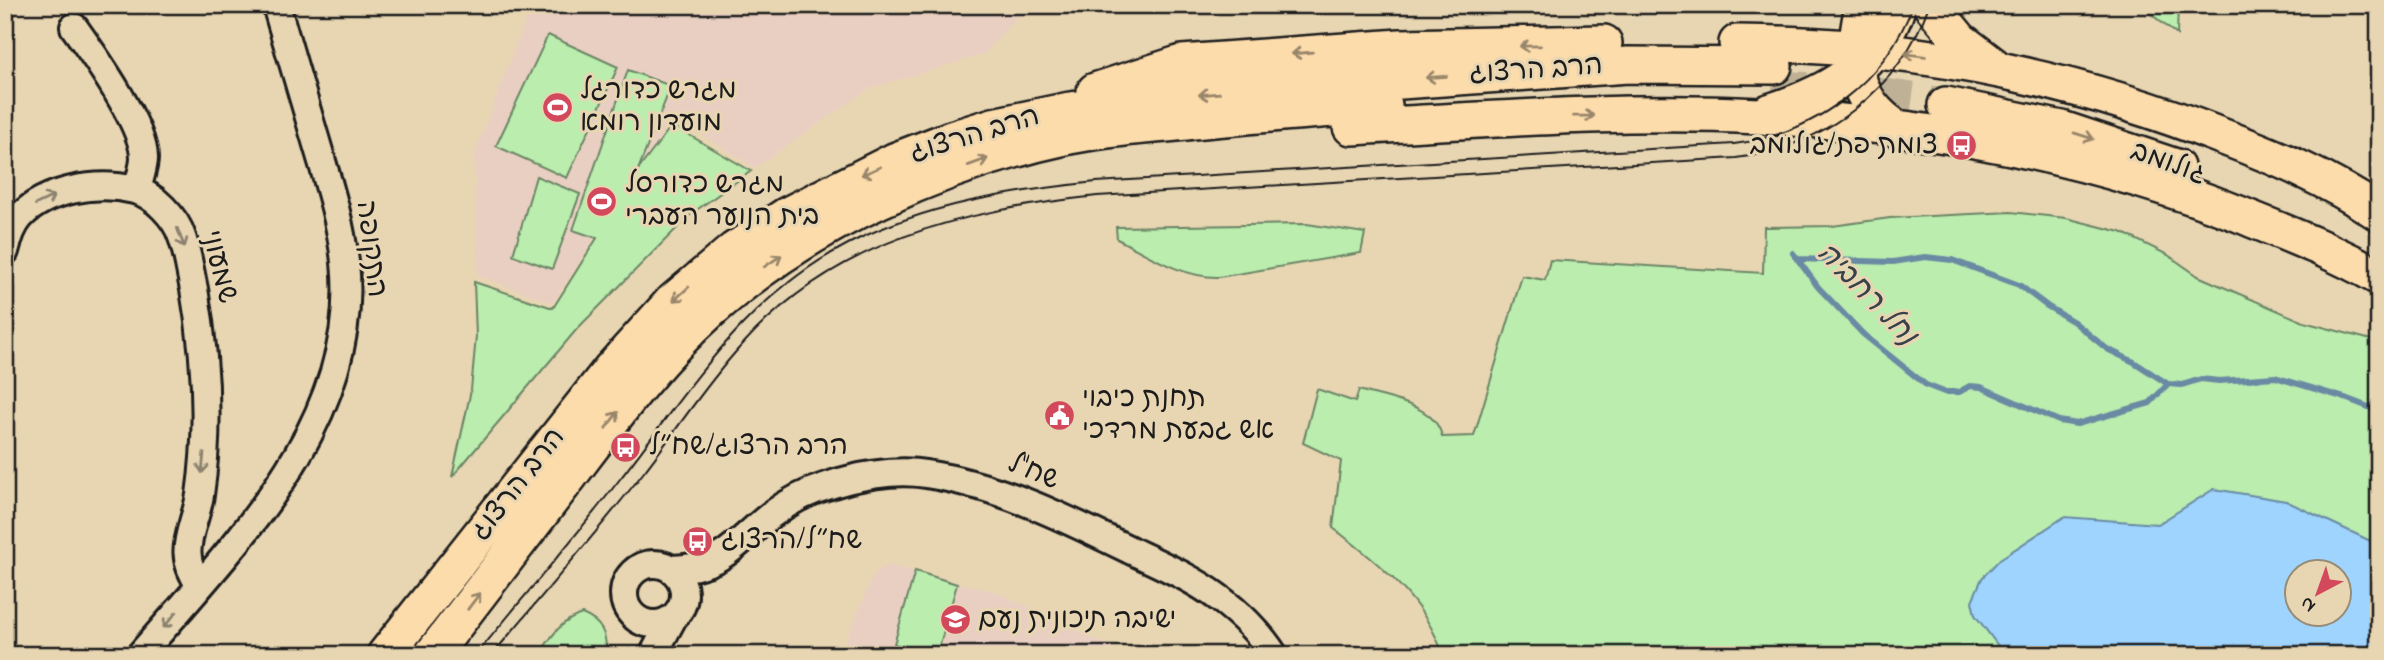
<svg xmlns="http://www.w3.org/2000/svg" width="2384" height="660" viewBox="0 0 2384 660" font-family="'Indie Flower','Playpen Sans Hebrew',sans-serif">
<style>
.built{fill:#e9cfc1}
.green{fill:#baedae;stroke:#6b8465;stroke-width:2;fill-rule:evenodd}
.water{fill:#9ed4fd;stroke:#6a8aa3;stroke-width:2;fill-rule:evenodd}
.lines{fill:none;stroke-linecap:round;stroke-linejoin:round}
.stream{stroke:#6a8aa3;stroke-width:6}
.major-tunnel{stroke:#bfb195;stroke-width:35;stroke-dasharray:35 18;stroke-linecap:butt}
.minor-casing{stroke:#1c1c1c;stroke-width:32}
.major-casing{stroke:#1c1c1c;stroke-width:40}
.minor{stroke:#e8d6b3;stroke-width:26}
.major{stroke:#fddcac;stroke-width:35}
.tram{stroke:#1c1c1c;stroke-width:2}
.oneway{stroke:#98866b}
.oneway2{stroke:#8c826f}
.labels{text-anchor:middle;dominant-baseline:central;stroke-width:6;stroke-linejoin:round;paint-order:stroke}
.street-label{font-size:28px;fill:#1c1c1c;stroke:#e8d6b3}
.poi-label{font-size:28px;fill:#1c1c1c;stroke:#e8d6b3;text-anchor:start}
.water-label{font-size:30px;font-style:italic;fill:#364149;stroke:#e8d6b3}
</style>
<rect width="100%" height="100%" fill="#e8d6b3"/>
<filter id="ink" filterUnits="userSpaceOnUse"><feTurbulence type="fractalNoise" baseFrequency=".0143" numOctaves="2"/><feDisplacementMap in="SourceGraphic" scale="14" xChannelSelector="R" yChannelSelector="G"/><feConvolveMatrix kernelMatrix="1 2 1 2 8 2 1 2 1" color-interpolation-filters="sRGB"/></filter>
<g filter="url(#ink)">
<!-- built -->
<path class="built" d="M531,5H1028L984,54L869,89L755,168L673,117L553,303L478,276L474,155Z
M889,565L997,592L1113,648L1110,655H840L874,573Z"/>
<!-- green -->
<path class="green" d="M2140,5H2178L2177,35Z
M548,35L618,67L567,178L496,146Z
M628,70L671,86L638,170L672,125L751,171L691,214L577,329L452,477L471,390L476,336L474,282L553,308L597,238L573,230Z
M536,176L580,194L552,269L513,255Z
M2011,212L2066,218L2121,232L2168,255L2198,276L2304,322L2379,342V655H1443C1426,601 1377,561 1333,528L1341,461L1303,443L1317,389L1355,402L1359,390C1387,399 1436,404 1442,437L1474,436L1522,276L1545,280L1550,260L1763,273L1764,227L1832,226L1890,218ZM2296,572H2338V614H2296Z
M1307,224L1365,233L1361,253L1219,277C1182,278 1149,255 1117,239L1116,227Z
M915,571L957,584L937,655L894,644Z
M582,614C602,622 607,634 606,655H539C552,636 560,621 582,614Z"/>
<!-- water -->
<path class="water" d="M2214,489L2286,501L2379,545V655H2005L1975,615L1972,601L1982,578L2000,559L2064,517L2158,524ZM2296,572H2338V614H2296Z"/>
<g class="lines">
<!-- stream -->
<path class="stream" d="M1793,253L1818,287L1863,334L1926,385L1944,392H1959L1970,386L1981,387L2059,421L2077,424L2150,403L2168,384L2182,385L2201,379L2219,381L2275,377L2345,398L2379,411
M1797,259L1893,262L1925,257L1952,260L2019,285L2047,306L2074,322L2107,349L2134,362L2168,384"/>
<!-- major-tunnel -->
<path class="major-tunnel" d="M1772,88L1849,91L1946,105"/>
<defs>
<path id="minor" d="M74,27C94,55 144,125 144,158C144,168 139,180 137,190
M5,251C8,239 12,226 20,217C46,189 98,181 134,190C154,194 176,218 182,237C188,254 190,271 194,289C206,357 210,426 200,495C194,531 175,552 200,585
M624 594a30 30 0 1 1 60 0a30 30 0 1 1-60 0Z
M671,569C723,568 734,544 771,515C787,503 807,492 827,486C856,476 895,469 926,474C998,485 1065,518 1130,550C1160,564 1192,578 1219,598C1239,613 1260,633 1274,655
M140,655C235,544 362,420 345,262C341,223 329,185 318,148C304,100 290,53 276,5
M653,655L673,618"/>
<path id="major" d="M1863,5C1853,57 1847,97 1898,129
M1931,5L1960,40L1994,66
M1737,43C1903,44 2066,75 2221,136C2276,157 2329,179 2379,213
M1095,91L1182,63L1400,47L1604,43
M1946,105L2062,129L2176,167
M1769,112C1826,94 1880,66 1898,5
M1351,127C1486,120 1623,109 1759,116C1923,124 2086,154 2239,214C2286,233 2335,252 2379,277
M385,655L611,369L671,303L734,250L787,215L894,161L951,139L993,126L1070,110L1160,98L1628,65L1774,66
M432,655C479,594 525,534 571,474C614,417 657,358 711,310C808,223 943,163 1070,136C1108,128 1147,126 1186,122C1252,115 1318,110 1384,105"/>
</defs>
<!-- minor casing -->
<use href="#minor" class="minor-casing"/>
<!-- major casing -->
<use href="#major" class="major-casing"/>
<!-- minor -->
<use href="#minor" class="minor"/>
<!-- major -->
<use href="#major" class="major"/>
<!-- tram -->
<path class="tram" d="M476,655C524,596 574,539 620,479C691,388 744,297 850,243C927,204 1011,191 1096,182L1734,144C1815,134 1885,82 1913,5
M492,655C543,594 596,534 644,472C677,430 705,385 741,346C835,240 961,211 1097,196L1736,158C1824,147 1900,90 1929,5"/>
</g>
<!-- one-way arrows -->
<defs><path id="oneway-shaft" d="M-6 0H5M1.5-3L5.5 0L1.5 3" fill="none" stroke-width="1.6" stroke-linecap="round" stroke-linejoin="round" transform="scale(1.75)"/></defs>
<g class="oneway">
<use href="#oneway-shaft" transform="translate(1530 46) rotate(179)"/>
<use href="#oneway-shaft" transform="translate(1302 53) rotate(175)"/>
<use href="#oneway-shaft" transform="translate(1915 55) rotate(-172)"/>
<use href="#oneway-shaft" transform="translate(1436 77) rotate(176)"/>
<use href="#oneway-shaft" transform="translate(1209 94) rotate(175)"/>
<use href="#oneway-shaft" transform="translate(1584 116) rotate(-1)"/>
<use href="#oneway-shaft" transform="translate(2084 136) rotate(17)"/>
<use href="#oneway-shaft" transform="translate(978 162) rotate(-20)"/>
<use href="#oneway-shaft" transform="translate(871 171) rotate(156)"/>
<use href="#oneway-shaft" transform="translate(773 261) rotate(-34)"/>
<use href="#oneway-shaft" transform="translate(681 294) rotate(138)"/>
<use href="#oneway-shaft" transform="translate(612 420) rotate(-52)"/>
<use href="#oneway-shaft" transform="translate(474 601) rotate(-53)"/>
</g>
<g class="oneway2">
<use href="#oneway-shaft" transform="translate(45 200) rotate(-26)"/>
<use href="#oneway-shaft" transform="translate(181 238) rotate(69)"/>
<use href="#oneway-shaft" transform="translate(203 463) rotate(95)"/>
<use href="#oneway-shaft" transform="translate(170 620) rotate(130)"/>
</g>
</g>
<!-- icons -->
<defs>
<symbol id="stadium-disc" viewBox="-11 -11 22 22"><circle r="9.5" fill="#d1495b" stroke="#e8d6b3"/><path d="M0-5a6.5 5 0 1 0 0 10a6.5 5 0 1 0 0-10ZM-3.5-1.8h7v3.6h-7Z" fill="#fff"/></symbol>
<symbol id="bus-disc" viewBox="-11 -11 22 22"><circle r="9.5" fill="#d1495b" stroke="#e8d6b3"/><path d="M-5-6H5V4H4V6H2V4H-2V6H-4V4H-5ZM-3.5-4V0h7V-4ZM-3.5 1.2v1.5H-2V1.2ZM2 1.2v1.5H3.5V1.2Z" fill="#fff"/></symbol>
<symbol id="civic-disc" viewBox="-11 -11 22 22"><circle r="9.5" fill="#d1495b" stroke="#e8d6b3"/><path d="M-.6-6.5H3V-4.5H.6V-3L4-1V1h2V6H-6V1h2V-1L-.6-3ZM-1.2 2.5V6h2.4V2.5Z" fill="#fff"/></symbol>
<symbol id="school-disc" viewBox="-11 -11 22 22"><circle r="9.5" fill="#d1495b" stroke="#e8d6b3"/><path d="M0-5L7-2L0 1L-7-2ZM-4 1L0 2.5L4 1V4Q0 6-4 4Z" fill="#fff"/></symbol>
</defs>
<g fill-rule="evenodd">
<use href="#stadium-disc" x="540" y="90" width="35" height="35"/>
<use href="#bus-disc" x="1944" y="128" width="35" height="35"/>
<use href="#stadium-disc" x="584" y="184" width="35" height="35"/>
<use href="#civic-disc" x="1042" y="398" width="35" height="35"/>
<use href="#bus-disc" x="608" y="430" width="35" height="35"/>
<use href="#bus-disc" x="680" y="524" width="35" height="35"/>
<use href="#school-disc" x="938" y="602" width="35" height="35"/>
</g>
<g class="labels">
<!-- street labels -->
<g class="street-label">
<text transform="translate(1536 71) rotate(-4)">הרב הרצוג</text>
<text transform="translate(975 136) rotate(-17)">הרב הרצוג</text>
<text transform="translate(2168 164) rotate(20)">גולומב</text>
<text transform="translate(370 249) rotate(83)">התקופה</text>
<text transform="translate(218 267) rotate(76)">שמעוני</text>
<text transform="translate(1033 473) rotate(22)">שח"ל</text>
<text transform="translate(519 485) rotate(-52)">הרב הרצוג</text>
</g>
<!-- poi labels -->
<g class="poi-label">
<text x="580" y="91">מגרש כדורגל<tspan x="580" dy="32">מועדון רומא</tspan></text>
<text x="1938" y="146" text-anchor="end">צומת פת/גולומב</text>
<text x="625" y="185">מגרש כדורסל<tspan x="625" dy="32">בית הנוער העברי</tspan></text>
<text x="1082" y="399">תחנת כיבוי<tspan x="1082" dy="32">אש גבעת מרדכי</tspan></text>
<text x="649" y="447">הרב הרצוג/שח״ל</text>
<text x="721" y="541">שח״ל/הרצוג</text>
<text x="978" y="620">ישיבה תיכונית נעם</text>
</g>
<!-- water labels -->
<g class="water-label">
<text transform="translate(1866 295) rotate(46)">נחל רחביה</text>
</g>
</g>
<!-- margin -->
<rect width="2384" height="660" fill="none" stroke="#e8d6b3" stroke-width="28"/>
<rect x="14" y="14" width="2356" height="632" fill="none" stroke="#1c1c1c" stroke-width="2.5" filter="url(#ink)"/>
<!-- north arrow -->
<g transform="translate(2318 593) rotate(221)"><circle r="33" fill="#e8d6b3" stroke="#968c77" stroke-width="2"/>
<path d="M0-5L12 26L0 18L-12 26Z" fill="#d1495b"/>
<text y="-10" font-size="19" font-weight="bold" text-anchor="middle" fill="#1c1c1c">N</text>
</g>
</svg>
